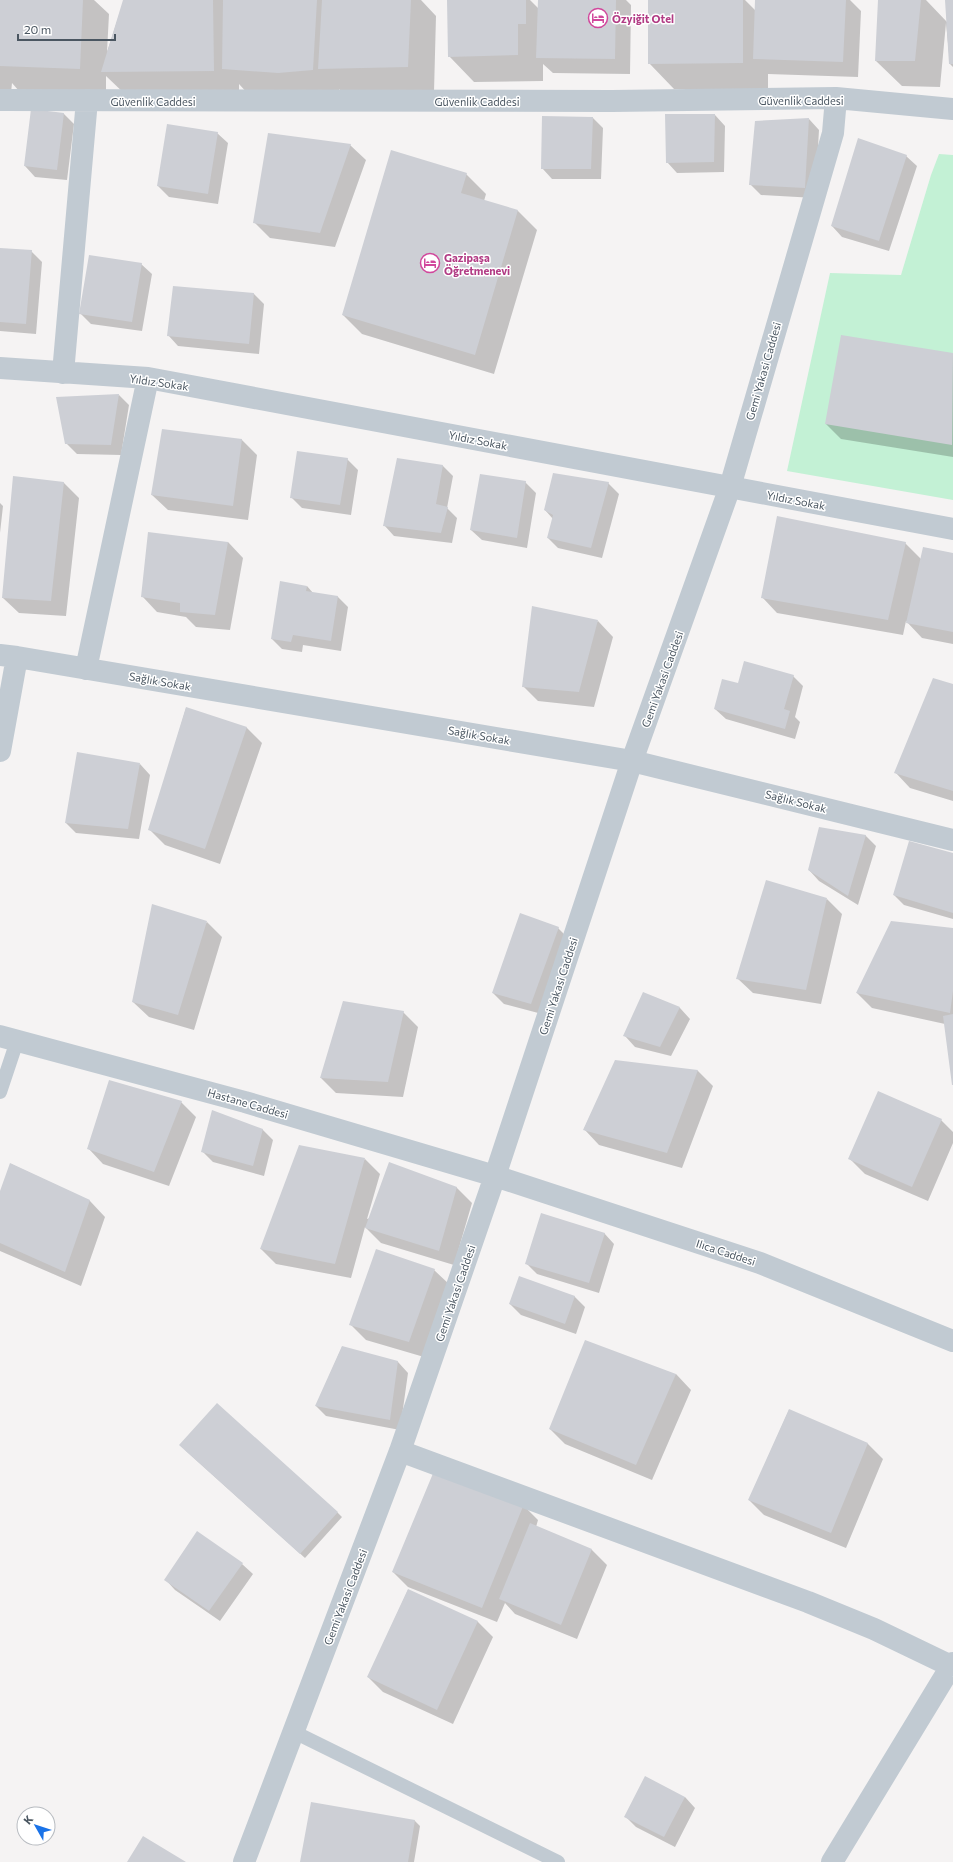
<svg xmlns="http://www.w3.org/2000/svg" width="953" height="1862" viewBox="0 0 953 1862" font-family="Commissioner,sans-serif">
<style>
.green{fill:#c3f1d5}
.shadow{fill:#0003}
.building{fill:#cdcfd5}
.lines{fill:none;stroke-linecap:round;stroke-linejoin:round}
.service{stroke:#c1cad2;stroke-width:14}
.minor{stroke:#c1cad2;stroke-width:22}
.labels{text-anchor:middle;dominant-baseline:central;stroke-width:3;stroke-linejoin:round;paint-order:stroke}
.hotel-label{font-size:11px;font-weight:bold;fill:#b23c85;stroke:#fff;text-anchor:start}
.street-label{font-size:11px;fill:#4a5661;stroke:#fff}
</style>
<rect width="100%" height="100%" fill="#f5f3f3"/>
<!-- green -->
<path class="green" d="M939,154L953,155V500L787,471L830,273L901,275L931,175Z"/>
<!-- shadow -->
<path class="shadow" d="M0,0H94L109,14L107,52L124,0H421L436,16L434,92L344,95L339,89V95H249L239,84V97H128L106,76V94L19,91L12,83L11,93L0,92Z
M448,0H530L538,8L539,0H626L631,5L630,74L553,73L543,64V81L474,82L449,56Z
M649,0H745L756,11V0H850L861,11L858,77L768,74V89H674L649,63Z
M879,0H926L947,22L946,0H953V67L950,64L946,23L940,87L902,86L876,61Z
M32,110L64,114L74,124L67,180L35,177L25,166Z
M715,115L725,126L724,172L677,173L667,162Z
M593,118L603,128L601,179H552L542,168Z
M809,119L819,130L815,198L761,195L750,184Z
M217,133L228,143L218,204L169,197L158,186Z
M350,145L366,160L335,247L270,238L255,223Z
M906,156L917,166L889,251L842,237L832,226Z
M466,174L486,194L484,201L518,211L537,230L494,374L362,334L343,315Z
M0,249L31,251L42,262L36,334L0,331Z
M141,264L152,274L142,331L91,324L80,313Z
M174,287L254,294L264,304L259,354L178,346L168,335Z
M842,336L953,354V457L841,439L826,424Z
M119,395L129,405L121,455L77,454L66,443Z
M241,439L257,455L248,520L168,510L152,495Z
M347,459L358,470L351,515L302,508L291,497Z
M398,459L443,466L453,476L447,508L457,518L452,543L394,536L384,525Z
M14,477L64,483L79,498L66,616L19,613L3,598Z
M525,482L536,493L527,548L482,540L471,530Z
M608,483L619,494L602,558L558,548L548,538L553,519L545,510Z
M0,503L3,506L0,533Z
M228,542L243,558L230,630L196,627L186,617L157,612L142,596Z
M905,543L921,559L953,554V644L922,638L906,621L903,635L777,613L762,597Z
M307,586L313,593L338,597L348,607L341,651L303,645L302,652L282,649L272,639Z
M598,621L613,637L594,707L538,701L523,686Z
M793,676L803,686L795,717L800,722L795,739L726,719L715,709L739,685Z
M953,685V801L910,788L895,772Z
M186,708L247,728L262,743L220,864L165,845L150,830Z
M140,764L150,775L139,839L76,833L66,823Z
M865,835L876,846L858,905L819,881L809,870Z
M953,854V919L904,905L894,895Z
M827,899L842,914L821,1004L753,993L737,978Z
M207,922L222,937L194,1030L149,1017L133,1002Z
M558,928L568,938L542,1014L504,1004L493,993Z
M953,929V1084L945,1024L872,1008L857,993Z
M644,994L680,1008L690,1019L671,1056L635,1047L625,1036Z
M403,1012L418,1027L403,1097L336,1093L321,1078Z
M616,1061L698,1071L713,1086L682,1168L599,1145L584,1129Z
M181,1102L196,1117L169,1186L103,1164L88,1148Z
M941,1120L953,1132V1143L928,1201L865,1174L850,1159Z
M262,1129L273,1140L264,1176L213,1162L202,1151Z
M365,1159L380,1174L367,1219L456,1187L472,1203L454,1265L381,1243L365,1227L351,1278L276,1264L261,1249Z
M11,1164L90,1201L105,1217L81,1286L0,1251V1194Z
M604,1233L614,1244L599,1293L537,1274L526,1263Z
M434,1270L450,1285L424,1357L366,1340L350,1324Z
M574,1296L585,1307L576,1334L521,1315L510,1304Z
M342,1347L398,1362L408,1373L400,1430L326,1416L316,1406Z
M676,1374L691,1390L652,1480L565,1444L550,1429Z
M789,1410L868,1444L883,1459L846,1548L764,1515L749,1500Z
M185,1450L337,1512L342,1517L305,1558Z
M523,1505L538,1520L536,1527L592,1550L607,1565L577,1639L515,1614L505,1603L497,1622L408,1587L393,1572Z
M242,1564L253,1574L220,1621L175,1590L165,1579Z
M408,1590L478,1622L493,1637L453,1724L383,1692L368,1677Z
M685,1797L695,1808L675,1847L636,1827L625,1816Z
M312,1804L415,1821L420,1826L414,1862H301Z"/>
<!-- building -->
<path class="building" d="M0,0H83L80,69L0,66Z
M123,0H213L214,71L101,72Z
M223,0H317L313,70L278,73L222,69Z
M322,0H411L408,67L318,69Z
M447,0H526V24H518V55L448,57Z
M538,0H616L615,59L536,58Z
M648,0H743V63L648,64Z
M755,0H846L843,62L753,59Z
M878,0H921L915,61H875Z
M945,0H953V64H949Z
M31,109L64,113L57,170L24,166Z
M665,114H715L714,162L666,163Z
M542,116L593,117L591,169H541Z
M809,118L805,188L749,185L755,121Z
M167,124L218,132L208,194L157,186Z
M268,133L351,144L320,233L253,223Z
M858,138L907,155L879,241L831,226Z
M391,150L467,173L461,193L518,210L475,355L342,315Z
M0,248L32,250L26,324L0,322Z
M89,255L142,263L132,322L79,314Z
M173,286L254,293L249,344L167,336Z
M841,335L953,353L952,445L825,424Z
M119,394L111,445L65,444L56,397Z
M162,429L242,439L233,506L151,495Z
M297,451L348,458L340,505L290,498Z
M397,458L443,465L436,504L448,507L441,533L383,526Z
M553,473L609,482L591,548L547,538L553,515L544,510Z
M480,474L526,481L517,538L470,530Z
M13,476L64,482L51,601L2,598Z
M777,516L906,542L888,620L761,598Z
M148,532L228,542L215,615L180,612V603L141,597Z
M923,547L953,553V632L906,623Z
M280,581L307,586L306,591L338,596L331,641L293,635L291,642L271,639Z
M532,606L598,620L579,692L522,687Z
M744,661L794,675L784,709L790,711L785,729L714,709L722,679L738,683Z
M933,678L953,684V791L894,773Z
M186,707L247,727L205,849L148,830Z
M77,752L140,763L128,829L65,823Z
M819,827L866,835L848,896L808,870Z
M909,841L953,853V913L893,895Z
M766,880L827,898L806,990L736,979Z
M152,904L207,921L178,1015L132,1002Z
M520,913L559,927L531,1004L492,993Z
M891,921L953,928V991L950,1013L856,993Z
M643,992L680,1007L660,1047L623,1036Z
M343,1001L404,1011L388,1082L320,1078Z
M953,1014V1085H952L943,1016Z
M615,1060L698,1070L667,1153L583,1130Z
M109,1080L182,1101L154,1172L87,1149Z
M878,1091L942,1119L912,1187L848,1159Z
M212,1110L263,1129L253,1166L201,1152Z
M299,1145L365,1158L335,1264L260,1249Z
M389,1162L457,1187L439,1251L365,1228Z
M10,1163L90,1200L65,1272L0,1243V1191Z
M541,1213L605,1233L589,1283L525,1264Z
M376,1249L435,1269L409,1342L349,1325Z
M519,1276L575,1296L565,1324L509,1304Z
M585,1340L676,1374L636,1465L549,1429Z
M342,1346L398,1361L390,1420L315,1406Z
M217,1403L338,1512L300,1554L179,1445Z
M789,1409L868,1443L831,1533L748,1500Z
M434,1471L524,1504L482,1608L392,1572Z
M530,1523L592,1549L561,1625L499,1599Z
M197,1531L243,1563L209,1611L164,1580Z
M408,1589L478,1621L437,1710L367,1677Z
M645,1776L685,1797L664,1837L624,1817Z
M311,1802L415,1820L408,1862H300Z
M143,1836L186,1862H127Z"/>
<g class="lines">
<!-- service -->
<path class="service" d="M0,1092L17,1041
M294,1732L558,1862"/>
<!-- minor -->
<path class="minor" d="M0,100L612,101L836,98L953,109
M0,368L148,378L953,529
M63,373L87,100
M0,655L17,657L632,761L953,840
M86,669L148,378
M0,751L17,657
M0,1036L245,1102L495,1176L760,1263L953,1341
M400,1451L808,1602L874,1629L951,1666
M244,1862L400,1451L495,1176L632,761L730,487L833,133L836,98
M832,1862L953,1663"/>
</g>
<!-- icons -->
<defs>
<symbol id="hotel-ring" viewBox="-11 -11 22 22"><circle r="9.5" fill="#fff" stroke="#d1479c" stroke-width="1.5"/><path d="M-6-4.5h1.5V1H6V5H4.5V3h-9V5H-6ZM-4 0a1.8 1.8 0 1 1 3.6 0ZM.5 0V-2.5h3Q6-2.5 6 0Z" fill="#d1479c"/></symbol>
</defs>
<g fill-rule="evenodd">
<use href="#hotel-ring" x="587" y="7" width="22" height="22"/>
<use href="#hotel-ring" x="419" y="252" width="22" height="22"/>
</g>
<g class="labels">
<!-- hotel labels -->
<g class="hotel-label">
<text x="612" y="18">Özyiğit Otel</text>
<text x="444" y="257">Gazipaşa<tspan x="444" dy="13">Öğretmenevi</tspan></text>
</g>
<!-- street labels -->
<g class="street-label">
<text x="801" y="100">Güvenlik Caddesi</text>
<text x="153" y="101">Güvenlik Caddesi</text>
<text x="477" y="101">Güvenlik Caddesi</text>
<text transform="translate(763 371) rotate(-74)">Gemi Yakasi Caddesi</text>
<text transform="translate(159 382) rotate(8)">Yıldız Sokak</text>
<text transform="translate(478 440) rotate(11)">Yıldız Sokak</text>
<text transform="translate(796 500) rotate(11)">Yıldız Sokak</text>
<text transform="translate(662 679) rotate(-70)">Gemi Yakasi Caddesi</text>
<text transform="translate(160 681) rotate(10)">Sağlık Sokak</text>
<text transform="translate(479 735) rotate(10)">Sağlık Sokak</text>
<text transform="translate(796 801) rotate(14)">Sağlık Sokak</text>
<text transform="translate(558 986) rotate(-72)">Gemi Yakasi Caddesi</text>
<text transform="translate(248 1103) rotate(16)">Hastane Caddesi</text>
<text transform="translate(726 1252) rotate(18)">Ilıca Caddesi</text>
<text transform="translate(455 1293) rotate(-71)">Gemi Yakasi Caddesi</text>
<text transform="translate(345 1597) rotate(-69)">Gemi Yakasi Caddesi</text>
</g>
</g>
<!-- north arrow -->
<g transform="translate(36 1826) rotate(309)"><circle r="19" fill="#ffffff" stroke="#b7bbc0"/>
<path d="M0-3L7 15L0 10L-7 15Z" fill="#1a73e8"/>
<text y="-6" font-size="11" font-weight="bold" text-anchor="middle" fill="#4a5661">K</text>
</g>
<!-- scale -->
<path d="M18 34v6h97v-6" fill="none" stroke="#4a5661" stroke-width="2"/>
<text x="24" y="34" font-size="12" fill="#4a5661" stroke="#ffffff" stroke-width="3" paint-order="stroke">20 m</text>
</svg>
